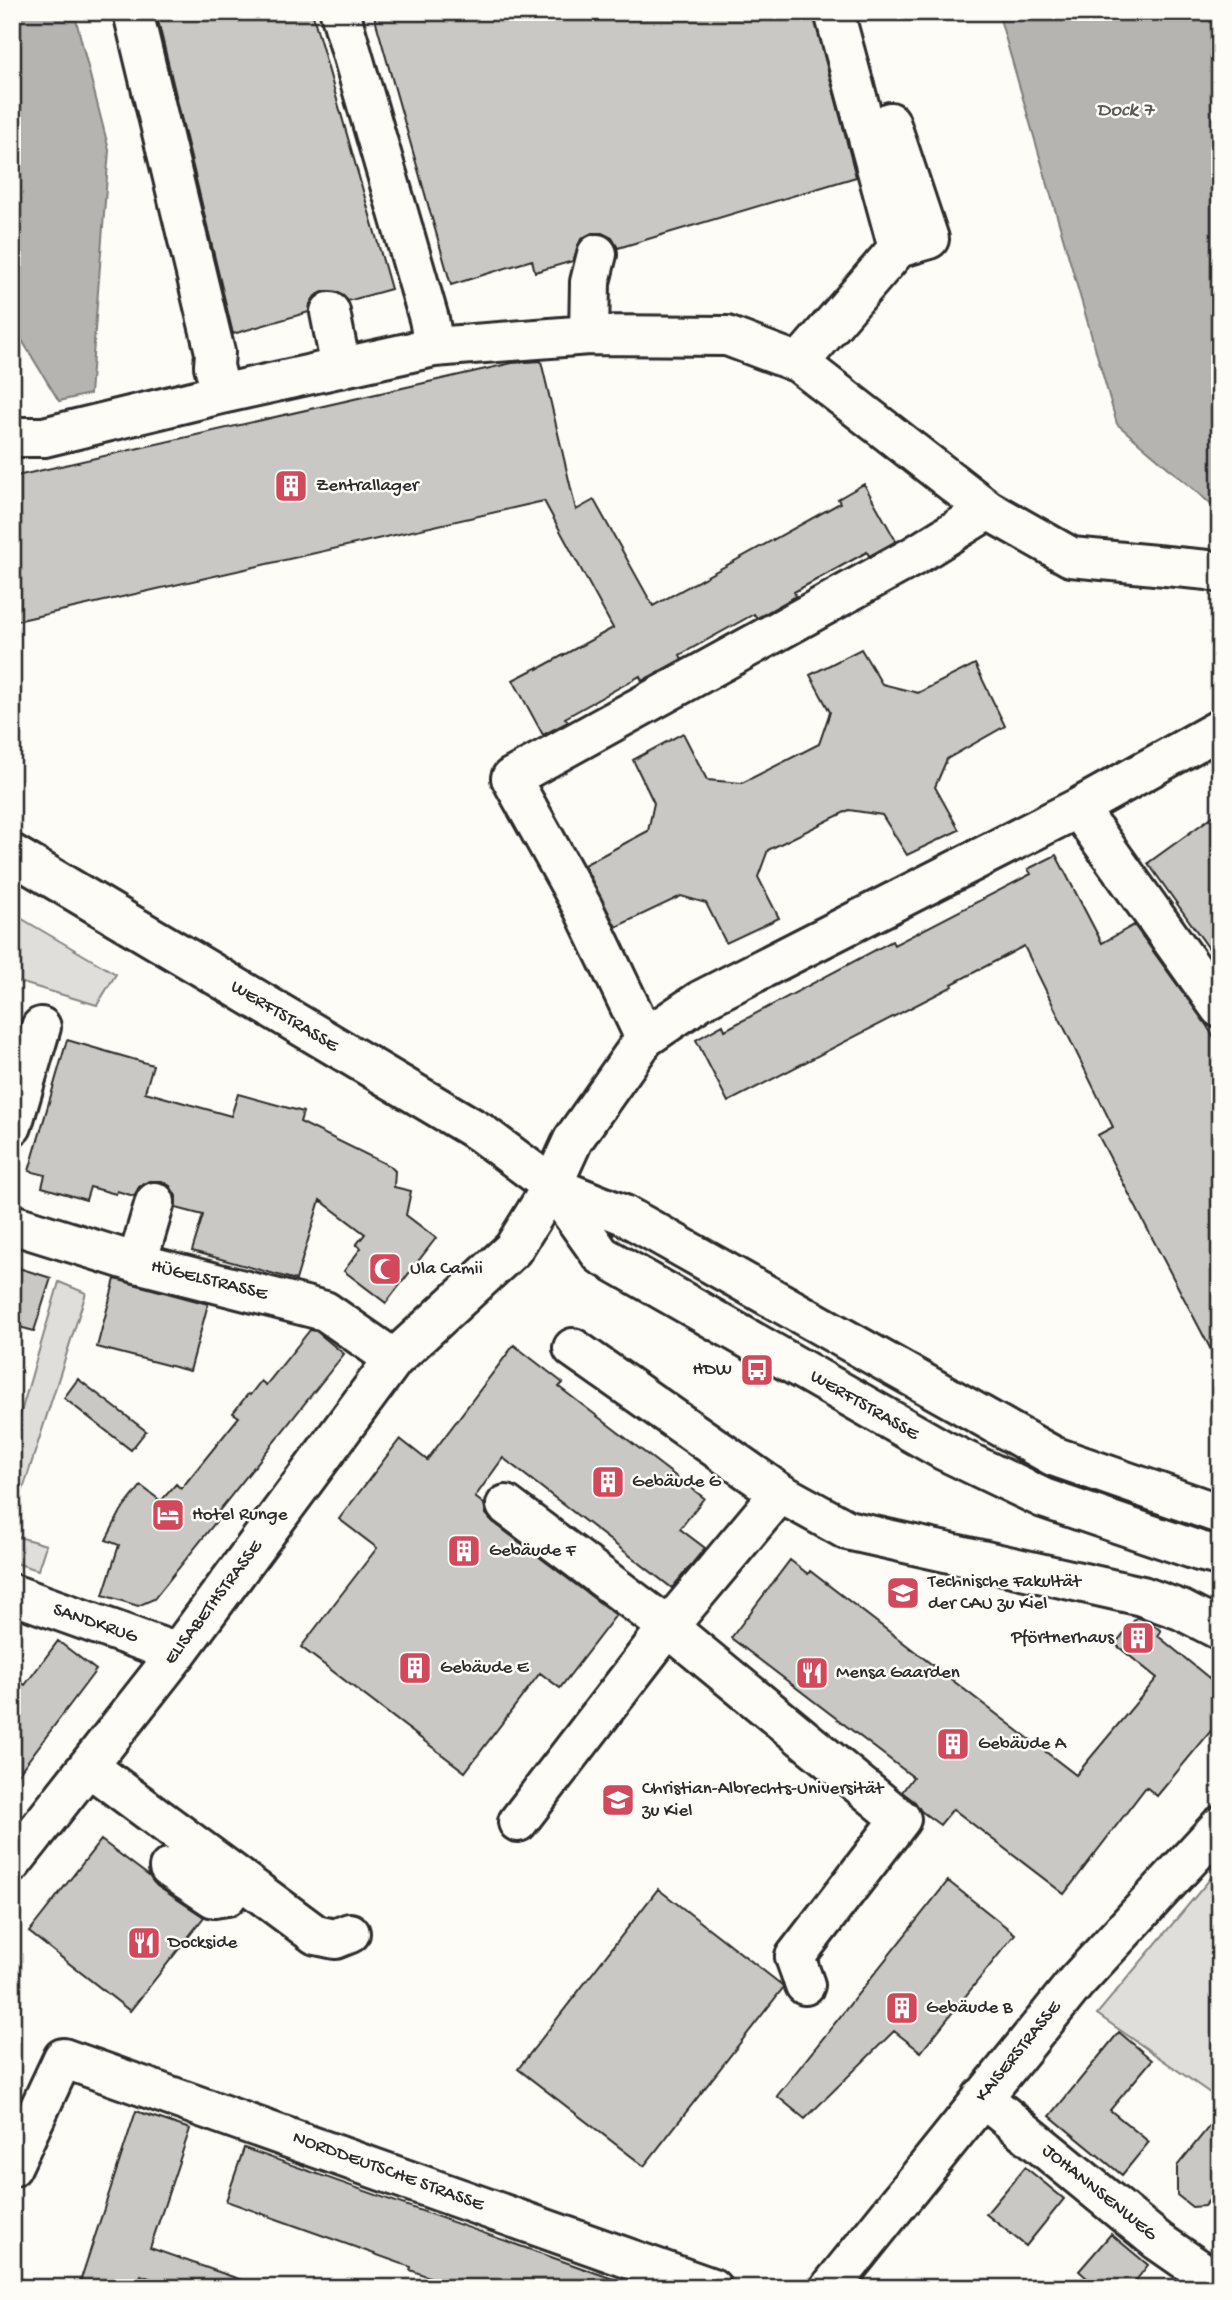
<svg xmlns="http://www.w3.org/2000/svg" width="1232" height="2300" viewBox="0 0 1232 2300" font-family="'Gochi Hand',sans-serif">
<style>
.green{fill:#dfdeda;stroke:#858482;stroke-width:2}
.water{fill:#b5b4b1;stroke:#7e7d7b;stroke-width:2}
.building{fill:#c9c8c4;stroke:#2b2b2b;stroke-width:2}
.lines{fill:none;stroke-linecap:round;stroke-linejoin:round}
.minor-casing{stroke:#2b2b2b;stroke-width:44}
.major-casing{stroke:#2b2b2b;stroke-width:44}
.minor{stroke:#fdfcf7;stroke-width:38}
.major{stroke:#fdfcf7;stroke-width:38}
.labels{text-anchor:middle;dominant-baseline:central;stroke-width:5;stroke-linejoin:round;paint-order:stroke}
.poi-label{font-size:19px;fill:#2b2b2b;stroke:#fdfcf7;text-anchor:start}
.street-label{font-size:19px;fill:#2b2b2b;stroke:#fdfcf7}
.water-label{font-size:21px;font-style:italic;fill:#5b5b5a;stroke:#fdfcf7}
</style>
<rect width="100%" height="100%" fill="#fdfcf7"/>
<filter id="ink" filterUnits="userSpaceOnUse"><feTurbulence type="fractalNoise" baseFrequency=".0143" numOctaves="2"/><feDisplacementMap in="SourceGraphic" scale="14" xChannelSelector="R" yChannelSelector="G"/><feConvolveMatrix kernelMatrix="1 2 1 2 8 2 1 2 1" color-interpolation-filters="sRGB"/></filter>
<g filter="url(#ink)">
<!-- green -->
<path class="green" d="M12,913L116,974L97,1005L12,980Z
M59,1282L86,1293L18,1505L12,1504V1443Z
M12,1535L46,1545L38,1570L12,1562Z
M1220,1867V2100L1097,2014Z"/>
<!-- water -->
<path class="water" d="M12,12H74L109,150L90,394L59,401L12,324Z
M998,12H1220V502L1212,505L1117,424Z"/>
<!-- building -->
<path class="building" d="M156,12H312L391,289L348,301L338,292L325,291L315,296L310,304L309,312L233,334Z
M373,12H813L856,177L618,248L612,238L602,233H592L581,239L573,261L535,272L532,260L451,285Z
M541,361L576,510L594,500L653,606L840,503L838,499L864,484L896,541L869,556L867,552L794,592L796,596L757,618L754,614L680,655L682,659L642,681L640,676L565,718L568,722L543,735L513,680L538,667V669L613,628L544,501L12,622V477L512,363Z
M861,649L882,684L918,693L975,664L1005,726L947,759L935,787L959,830L907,855L882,815L849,810L768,850L758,877L779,918L726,943L706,903L681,896L616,927L584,865L648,831L654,803L633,760L683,733L707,780L742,783L819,744L830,712L810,675Z
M1220,811V964L1148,863Z
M1056,855L1102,943L1134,925L1205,1023L1220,1047V1367L1098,1135L1113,1127L1024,946L952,984L953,986L728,1102L696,1040L723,1025L725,1030L892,941L894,945L1031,874L1028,869Z
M67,1040L153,1065L145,1092L231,1116L238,1094L303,1112L300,1122L390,1166L395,1171L394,1187L411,1191L406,1215L436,1238L386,1303L344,1271L361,1248L356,1245L365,1234L320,1200L296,1280L192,1251L203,1215L176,1208V1196L170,1186L162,1181H149L139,1187L134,1196L117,1191L116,1194L90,1187L86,1200L42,1187L45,1175L29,1171Z
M12,1266L51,1278L34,1331L12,1325Z
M115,1279L208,1304L190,1371L97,1347Z
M310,1330L316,1331L344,1354L215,1516L218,1519L154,1599L138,1606L103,1595L119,1545L106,1540L121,1511L141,1486L161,1501L176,1484L181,1489L239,1417L233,1413L248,1394L250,1395L261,1381L266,1385Z
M514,1345L563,1383L559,1387L704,1498L680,1529L705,1548L672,1588L503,1458L475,1497L484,1504L486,1514L493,1522L616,1615L560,1688L540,1673L465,1772L301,1647L377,1548L339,1519L400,1439L427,1460Z
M78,1379L146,1431L131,1450L64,1398Z
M790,1560L808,1574L810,1571L1076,1775L1157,1678L1115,1644L1137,1617L1150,1622L1161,1631L1158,1636L1220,1687V1720L1157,1796L1146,1787L1064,1894L953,1809L940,1825L921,1811L915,1802L902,1792L913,1777L731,1638Z
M58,1641L96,1670L12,1782V1676L25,1685Z
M101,1840L149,1876L157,1886L204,1917L130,2011L29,1932Z
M948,1881L1015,1934L921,2052L894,2031L805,2119L777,2096Z
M658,1889L782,1985L783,1988L644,2166L518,2069Z
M1119,2032L1152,2060L1110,2110L1149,2142L1122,2175L1050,2116Z
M136,2111L190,2129L150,2248L253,2284L252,2288H177L141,2275L137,2288H78Z
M1220,2113V2188L1204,2206L1192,2207L1177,2195V2166Z
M244,2148L627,2284V2288H459L410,2270L411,2267L226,2201Z
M1025,2167L1064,2199L1026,2246L986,2214Z
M1111,2234L1148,2265L1130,2288H1098L1079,2271Z"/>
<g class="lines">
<defs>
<path id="minor" d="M133,12L215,352L214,366L221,394
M340,12L429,319L434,347
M890,122L929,239L898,248
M330,312L341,368
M589,335L590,282L597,254
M799,363L898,248L834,12
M12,437H44L221,394L434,347L589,335L727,336L799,363L988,510L1071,557L1208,570L1220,573
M1078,808L1220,1008
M645,1038L583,908L511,778L914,556L988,510
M12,1126L41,1027
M12,1224L137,1263L325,1311L394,1359
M137,1263L155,1202
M573,1348L780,1493L847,1530L1142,1596L1181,1610L1220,1630
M506,1505L668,1627L901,1819L795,1957L805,1985
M12,1594L177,1653
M88,1766L316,1935L335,1939L350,1933
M518,1822L668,1627L780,1493
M12,1863L177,1653L394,1359L513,1249L552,1186L573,1140L645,1038L701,1000L1078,808L1220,729
M169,1868L214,1898L227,1896L239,1878
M982,2097L1158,2241L1220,2284
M12,2167L63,2058L712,2288
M830,2288L1076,1982L1220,1826"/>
<path id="major" d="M12,854L481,1133L552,1186L624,1215L644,1226L1053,1456L1220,1514
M552,1186L601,1255L943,1450L1043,1498L1199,1551L1220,1556"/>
</defs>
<!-- minor casing -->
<use href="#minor" class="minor-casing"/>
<!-- major casing -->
<use href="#major" class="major-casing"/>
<!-- minor -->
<use href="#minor" class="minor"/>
<!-- major -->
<use href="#major" class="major"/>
</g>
</g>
<!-- icons -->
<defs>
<symbol id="building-square" viewBox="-11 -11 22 22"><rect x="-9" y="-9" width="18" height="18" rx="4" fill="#d1495b" stroke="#fdfcf7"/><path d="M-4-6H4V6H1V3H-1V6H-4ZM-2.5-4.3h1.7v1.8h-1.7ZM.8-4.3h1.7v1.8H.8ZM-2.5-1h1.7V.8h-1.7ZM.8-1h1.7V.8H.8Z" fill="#fff"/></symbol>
<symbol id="mosque-square" viewBox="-11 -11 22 22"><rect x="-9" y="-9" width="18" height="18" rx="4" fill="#d1495b" stroke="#fdfcf7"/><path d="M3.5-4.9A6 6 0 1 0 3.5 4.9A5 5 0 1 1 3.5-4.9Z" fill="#fff"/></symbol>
<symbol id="bus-square" viewBox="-11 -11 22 22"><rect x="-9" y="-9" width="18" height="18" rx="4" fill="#d1495b" stroke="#fdfcf7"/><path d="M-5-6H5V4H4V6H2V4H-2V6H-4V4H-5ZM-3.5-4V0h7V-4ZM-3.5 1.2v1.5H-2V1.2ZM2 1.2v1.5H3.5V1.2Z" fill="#fff"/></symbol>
<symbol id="hotel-square" viewBox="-11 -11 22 22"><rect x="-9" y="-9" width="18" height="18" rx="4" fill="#d1495b" stroke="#fdfcf7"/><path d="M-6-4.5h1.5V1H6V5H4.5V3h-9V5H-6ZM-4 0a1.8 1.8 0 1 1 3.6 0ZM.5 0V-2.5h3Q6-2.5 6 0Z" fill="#fff"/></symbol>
<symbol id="university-square" viewBox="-11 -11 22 22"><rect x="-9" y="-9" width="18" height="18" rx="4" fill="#d1495b" stroke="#fdfcf7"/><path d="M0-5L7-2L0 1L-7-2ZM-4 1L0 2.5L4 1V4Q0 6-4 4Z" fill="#fff"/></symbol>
<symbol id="restaurant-square" viewBox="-11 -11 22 22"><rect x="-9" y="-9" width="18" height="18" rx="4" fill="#d1495b" stroke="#fdfcf7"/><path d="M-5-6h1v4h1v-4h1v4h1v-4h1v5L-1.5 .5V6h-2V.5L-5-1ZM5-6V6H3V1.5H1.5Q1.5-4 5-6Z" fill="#fff"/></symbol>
</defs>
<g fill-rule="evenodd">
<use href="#building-square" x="272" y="467" width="38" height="38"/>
<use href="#mosque-square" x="366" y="1250" width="38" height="38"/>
<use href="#bus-square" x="738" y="1351" width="38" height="38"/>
<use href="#building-square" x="589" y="1463" width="38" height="38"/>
<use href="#hotel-square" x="149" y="1496" width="38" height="38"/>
<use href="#building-square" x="445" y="1532" width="38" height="38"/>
<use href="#university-square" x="884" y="1574" width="38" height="38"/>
<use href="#building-square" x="1119" y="1619" width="38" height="38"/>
<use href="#building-square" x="396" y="1649" width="38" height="38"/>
<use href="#restaurant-square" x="793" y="1654" width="38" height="38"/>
<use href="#building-square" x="934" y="1725" width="38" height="38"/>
<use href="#university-square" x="599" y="1781" width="38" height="38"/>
<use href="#restaurant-square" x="125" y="1924" width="38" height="38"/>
<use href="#building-square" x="883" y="1989" width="38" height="38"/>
</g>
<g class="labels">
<!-- poi labels -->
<g class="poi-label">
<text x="316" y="486">Zentrallager</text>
<text x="410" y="1269">Ula Camii</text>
<text x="732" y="1370" text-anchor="end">HDW</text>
<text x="632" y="1482">Gebäude G</text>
<text x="192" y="1515">Hotel Runge</text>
<text x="489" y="1551">Gebäude F</text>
<text x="928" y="1582">Technische Fakultät<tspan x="928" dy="22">der CAU zu Kiel</tspan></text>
<text x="1114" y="1638" text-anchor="end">Pförtnerhaus</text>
<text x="440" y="1668">Gebäude E</text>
<text x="836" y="1673">Mensa Gaarden</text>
<text x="978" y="1744">Gebäude A</text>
<text x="642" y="1789">Christian-Albrechts-Universität<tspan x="642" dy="22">zu Kiel</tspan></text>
<text x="168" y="1943">Dockside</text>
<text x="926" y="2008">Gebäude B</text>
</g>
<!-- street labels -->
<g class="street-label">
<text transform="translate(284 1017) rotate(31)">WERFTSTRASSE</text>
<text transform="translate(209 1281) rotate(14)">HÜGELSTRASSE</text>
<text transform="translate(864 1406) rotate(30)">WERFTSTRASSE</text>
<text transform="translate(214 1603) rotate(-53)">ELISABETHSTRASSE</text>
<text transform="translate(95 1624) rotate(19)">SANDKRUG</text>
<text transform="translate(1019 2052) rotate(-51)">KAISERSTRASSE</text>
<text transform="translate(388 2172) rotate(20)">NORDDEUTSCHE STRASSE</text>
<text transform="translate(1099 2193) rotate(39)">JOHANNSENWEG</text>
</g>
<!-- water labels -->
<g class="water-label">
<text x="1125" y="111">Dock 7</text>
</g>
</g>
<!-- margin -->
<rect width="1232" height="2300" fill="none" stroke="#fdfcf7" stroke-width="42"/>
<rect x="21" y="21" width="1190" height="2258" fill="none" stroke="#2b2b2b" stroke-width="2.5" filter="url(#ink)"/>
</svg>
